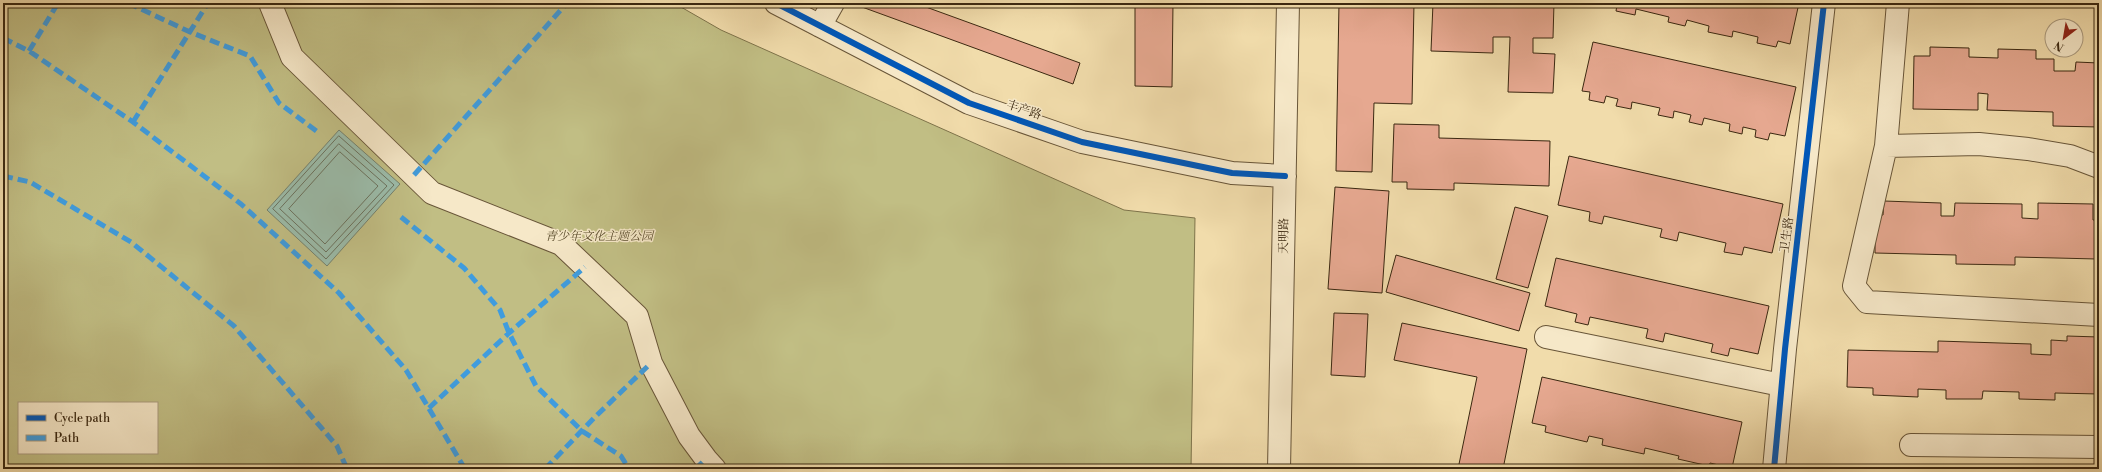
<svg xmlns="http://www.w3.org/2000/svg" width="2102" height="472" viewBox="0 0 2102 472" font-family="'Libre Bodoni','Noto Serif SC',serif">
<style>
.green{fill:#c1be84;stroke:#7e734a;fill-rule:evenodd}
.water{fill:#9bbcaa;stroke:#75816d}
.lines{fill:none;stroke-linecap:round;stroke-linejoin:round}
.shore{stroke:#6b725e;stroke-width:1}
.building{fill:#e6a890;stroke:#3b2811}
.minor-casing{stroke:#685538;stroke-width:24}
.minor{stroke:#f6e8c8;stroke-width:22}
.quiet{stroke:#3f9cde;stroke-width:5;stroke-dasharray:10 5;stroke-linecap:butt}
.cycleway-casing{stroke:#f6e8c8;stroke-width:8}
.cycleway{stroke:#0057b8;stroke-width:6}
.labels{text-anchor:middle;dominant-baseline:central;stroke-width:3;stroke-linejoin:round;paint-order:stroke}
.street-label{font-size:12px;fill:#3b2811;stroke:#f6e8c8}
.park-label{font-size:12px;font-style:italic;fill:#5c4e2e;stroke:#f6e8c8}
</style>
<rect width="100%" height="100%" fill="#f1dcab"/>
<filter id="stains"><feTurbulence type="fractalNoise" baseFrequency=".005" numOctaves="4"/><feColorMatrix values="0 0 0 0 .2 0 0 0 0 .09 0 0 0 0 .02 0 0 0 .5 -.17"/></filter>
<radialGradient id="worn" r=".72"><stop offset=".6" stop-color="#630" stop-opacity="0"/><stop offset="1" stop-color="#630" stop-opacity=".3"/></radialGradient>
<!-- green -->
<path class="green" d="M3,3H674L721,30L1124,210L1195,218L1191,469H3ZM19,403H157V453H19Z"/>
<!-- water -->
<path class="water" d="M339,130L400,184L327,266L267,210Z"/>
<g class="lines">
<!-- shore -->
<path class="shore" d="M339,136L394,185L326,259L273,209Z
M339,144L387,186L326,252L280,209Z
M340,152L378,186L325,244L289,209Z"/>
</g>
<!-- building -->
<path class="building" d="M863,3H915L1080,63L1073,84L862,7Z
M1135,3H1173L1172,87L1135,86Z
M1339,3H1414L1412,104L1374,103L1372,172L1336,171Z
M1433,3H1554L1553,38H1533V53L1555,54L1553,93L1508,92L1510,37H1493V53L1431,51Z
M1609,3H1799L1790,44L1778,41L1776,47L1757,43L1758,37L1733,31L1732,37L1708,32L1709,26L1687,20L1685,26L1668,22L1669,17L1636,9L1635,15L1616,11L1617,5Z
M1593,42L1796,87L1785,136L1770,133L1768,140L1755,137L1756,130L1743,127L1742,134L1729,131L1730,124L1704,118L1702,125L1689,122L1691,115L1674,111L1673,118L1658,115L1660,108L1632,102L1631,109L1616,106L1618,99L1606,96L1604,103L1589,100L1590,92L1582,91Z
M1930,47L1969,48V57L1998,58V49L2036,50V59H2054V71H2075L2076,62L2099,63V127L2053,126V112L1987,110L1988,94L1978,93V110L1913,109L1914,56H1930Z
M1394,124L1439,125V138L1550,141L1549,186L1454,183V190L1407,189V182H1392Z
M1569,156L1783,204L1772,253L1744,247L1742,255L1724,252L1726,243L1679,232L1677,241L1660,237L1662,229L1604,216L1602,224L1589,221L1590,212L1558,205Z
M1335,187L1389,191L1382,293L1328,289Z
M1884,201L1941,203V216H1954L1955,203L2022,204V218L2038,219V203L2093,204V220H2098L2097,259L2015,257V265L1956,264V255L1875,253V215H1883Z
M1515,207L1548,216L1528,288L1496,279Z
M1396,255L1530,293L1519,331L1386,292Z
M1556,258L1769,306L1758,354L1730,348L1728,356L1711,352L1713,344L1665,333L1663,342L1646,338L1648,329L1590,317L1588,325L1575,322L1577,314L1545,306Z
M1334,313L1368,314L1365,377L1331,375Z
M1402,323L1527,349L1503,469H1458L1477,377L1394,360Z
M2067,336L2099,337V394L2055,393V400L2019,399V392L1983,391L1982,399H1946V390L1918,389V397L1873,395V388L1847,387L1848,350L1938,352V341L2031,344V354L2051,355V340L2067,341Z
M1542,377L1742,422L1732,468L1710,463L1709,466L1678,459L1679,456L1645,448L1644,454L1602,445L1603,439L1589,436L1587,442L1545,432L1546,426L1532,423Z"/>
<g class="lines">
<defs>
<path id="minor" d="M270,3L292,57L432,193L561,244L637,316L651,363L689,436L706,459L715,469
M776,3L969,103L1082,142L1232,173L1285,176
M1898,3L1886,146L1854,286L1867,302L2099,315
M820,26L833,3
M1886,146L1979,144L2028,149L2070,156L2099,167
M1546,337L1781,385
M1911,445L2099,447
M1279,469L1288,3
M1774,469L1785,349L1824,3"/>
</defs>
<!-- minor casing -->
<use href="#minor" class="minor-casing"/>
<!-- minor -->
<use href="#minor" class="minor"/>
<!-- quiet -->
<path class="quiet" d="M128,3L190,32L250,56L279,103L319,133
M3,38L29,51L133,122L241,204L339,293L406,370L465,469
M29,51L58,3
M133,122L208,3
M414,175L567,3
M3,176L30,182L131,242L234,326L337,446L347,469
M401,217L464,268L500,310L509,333L536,386L582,431L621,456L629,469
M429,408L509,333L585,267
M545,469L594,418L651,363
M695,469L706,459"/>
<defs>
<path id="cycleway" d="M776,3L969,103L1082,142L1232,173L1285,176
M1774,469L1785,349L1824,3"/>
</defs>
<!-- cycleway casing -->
<use href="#cycleway" class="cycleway-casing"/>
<!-- cycleway -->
<use href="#cycleway" class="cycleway"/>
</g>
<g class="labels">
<!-- street labels -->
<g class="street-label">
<text transform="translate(1024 110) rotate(19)">丰产路</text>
<text transform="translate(1787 235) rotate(-83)">卫生路</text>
<text transform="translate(1284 236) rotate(-89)">天明路</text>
</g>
<!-- park labels -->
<g class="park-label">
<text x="599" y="236">青少年文化主题公园</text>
</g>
</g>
<!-- margin -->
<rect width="2102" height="472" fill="none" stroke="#f1dcab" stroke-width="16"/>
<rect x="4" y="4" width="2094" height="464" fill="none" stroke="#3b2811" stroke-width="2"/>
<rect x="8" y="8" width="2086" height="456" fill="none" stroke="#3b2811"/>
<!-- legend -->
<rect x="18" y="402" width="140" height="52" fill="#f6e8c8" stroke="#ab9b7f"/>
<rect x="26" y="415" width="20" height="6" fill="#0057b8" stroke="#ab9b7f"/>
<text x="54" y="422" font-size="12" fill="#3b2811">Cycle path</text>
<rect x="26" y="435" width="20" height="6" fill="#3f9cde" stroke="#ab9b7f"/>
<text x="54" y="442" font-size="12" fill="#3b2811">Path</text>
<!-- north arrow -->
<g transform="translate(2064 38) rotate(211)"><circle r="19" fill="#f6e8c8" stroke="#ab9b7f"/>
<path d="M0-3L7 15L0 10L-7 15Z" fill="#8f2418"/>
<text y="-6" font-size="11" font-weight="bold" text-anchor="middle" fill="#3b2811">N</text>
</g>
<rect width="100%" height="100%" filter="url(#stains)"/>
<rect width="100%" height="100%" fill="url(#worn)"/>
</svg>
